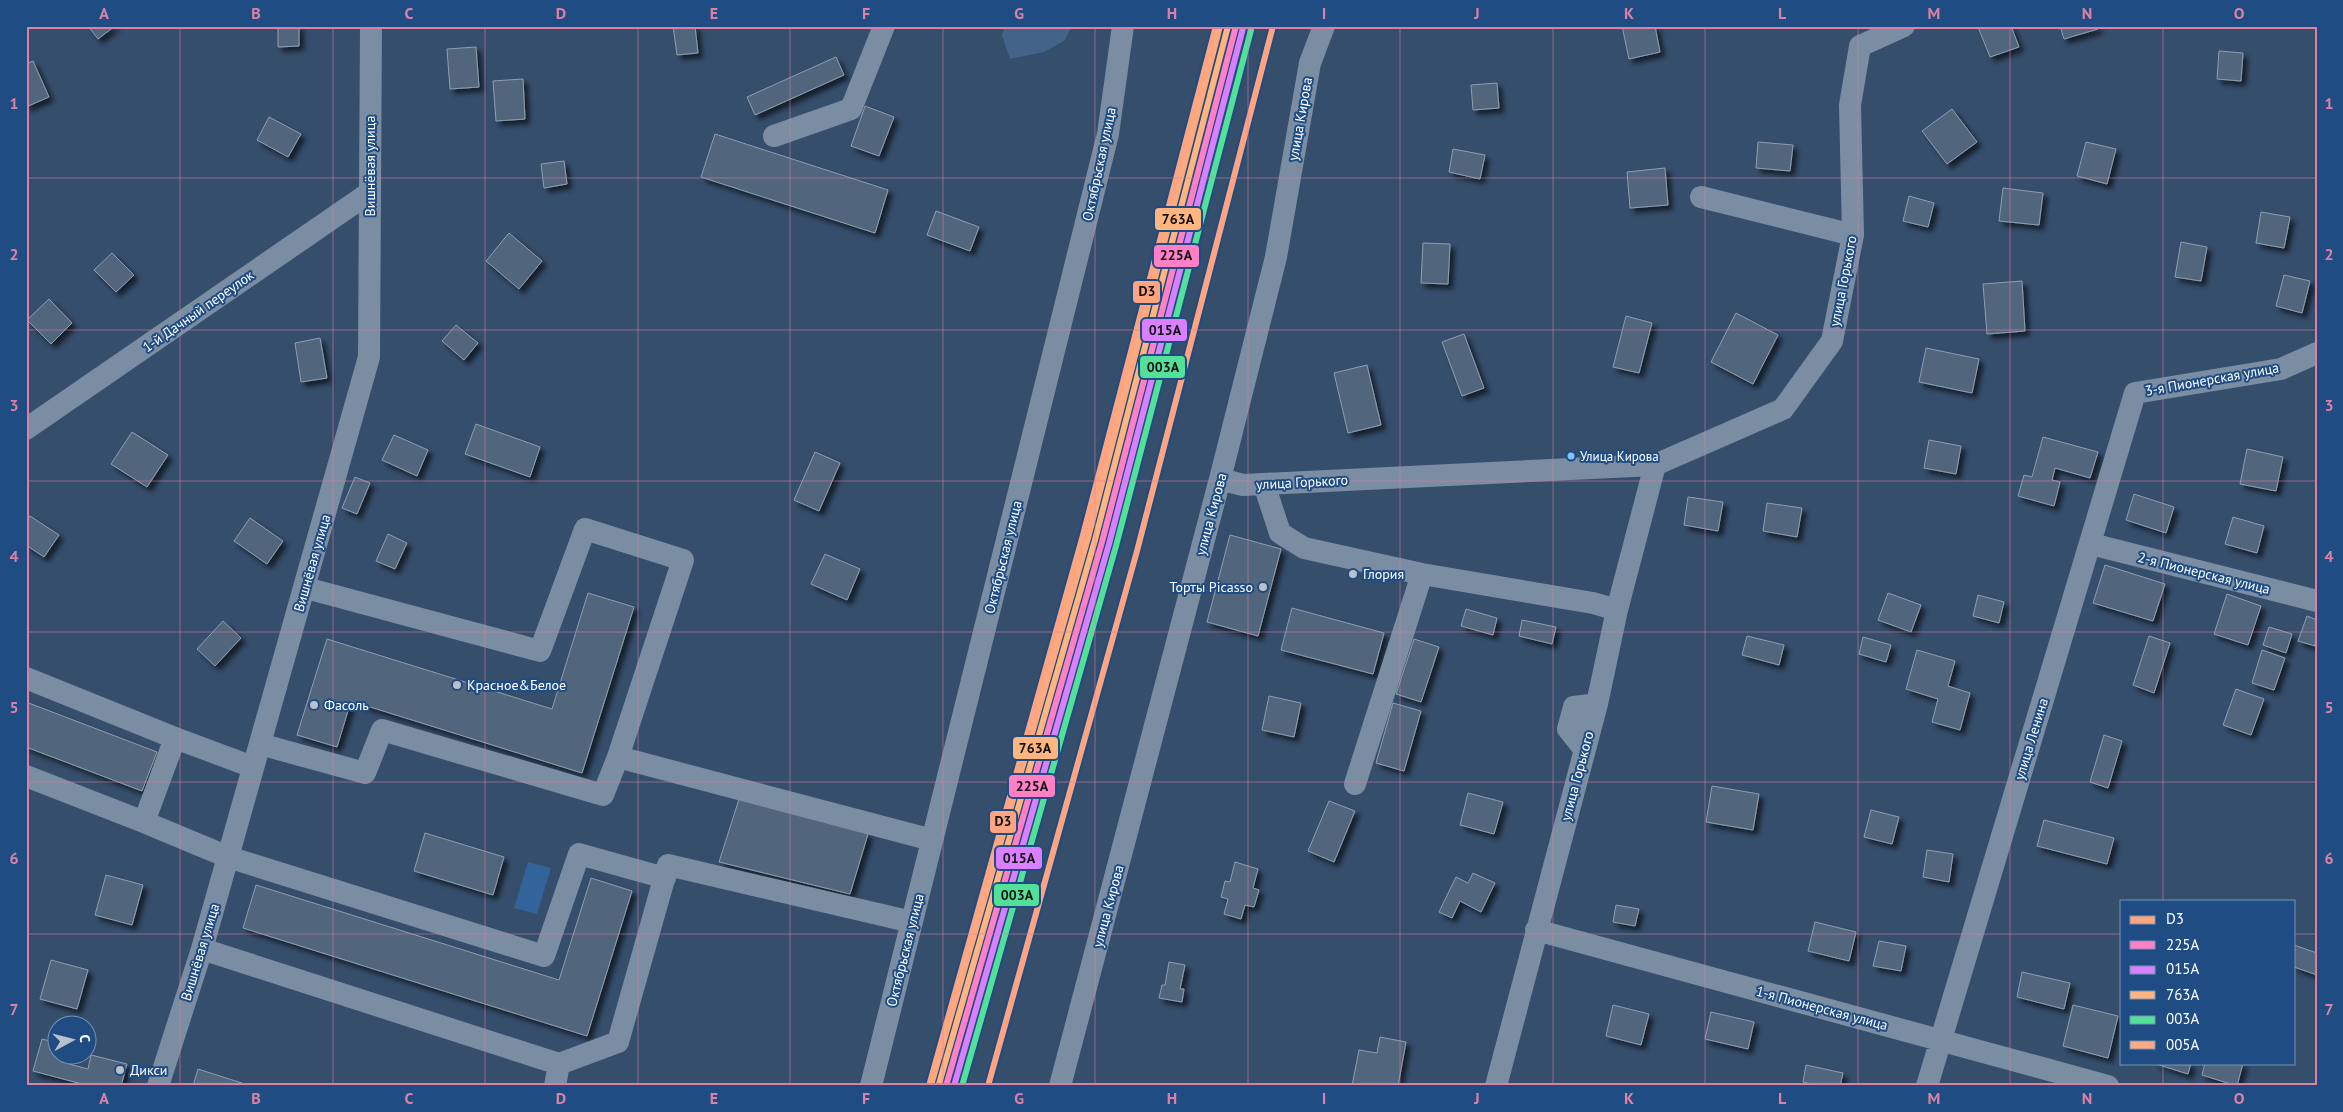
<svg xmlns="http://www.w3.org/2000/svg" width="2343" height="1112" viewBox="0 0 2343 1112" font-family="'PT Sans',sans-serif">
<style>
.green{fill:#32639a}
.water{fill:#436389}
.building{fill:#51657c;stroke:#8f9eb0;filter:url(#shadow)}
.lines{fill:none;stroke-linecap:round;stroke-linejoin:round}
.minor{stroke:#7b8da2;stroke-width:22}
.rail-1-casing{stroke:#1f4c82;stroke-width:10}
.rail-2-casing{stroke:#1f4c82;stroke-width:10}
.rail-3-casing{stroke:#1f4c82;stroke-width:10}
.rail-4-casing{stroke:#1f4c82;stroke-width:10}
.rail-5-casing{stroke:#1f4c82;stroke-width:10}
.rail-6-casing{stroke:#1f4c82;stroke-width:10}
.rail-1{stroke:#ffa480;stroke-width:6}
.rail-2{stroke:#ff80c5;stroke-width:6}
.rail-3{stroke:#d880ff;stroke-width:6}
.rail-4{stroke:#ffb580;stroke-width:6}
.rail-5{stroke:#53e098;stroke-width:6}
.rail-6{stroke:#ffa980;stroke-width:6}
.grid{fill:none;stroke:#dd80a5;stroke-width:1;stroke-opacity:0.55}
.bus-dot{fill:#80c4ff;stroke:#1f4c82;stroke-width:2}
.poi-dot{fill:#b8c1cc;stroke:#1f4c82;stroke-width:2}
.labels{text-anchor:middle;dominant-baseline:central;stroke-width:4;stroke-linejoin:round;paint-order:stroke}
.bus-label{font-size:13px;fill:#fff;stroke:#1f4c82;text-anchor:start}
.street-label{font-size:14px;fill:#fff;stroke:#1f4c82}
.poi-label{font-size:14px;fill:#fff;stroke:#1f4c82;text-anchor:start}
.line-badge{stroke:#1f4c82;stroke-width:2}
.pale-badge-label{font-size:14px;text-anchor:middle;font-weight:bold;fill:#111}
.neatline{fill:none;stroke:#dd80a5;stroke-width:2}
.grid-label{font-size:16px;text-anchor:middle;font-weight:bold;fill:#dd80a5}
</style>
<defs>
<filter id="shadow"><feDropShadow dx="4.5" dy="4.5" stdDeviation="2.5" flood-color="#0009"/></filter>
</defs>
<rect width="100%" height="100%" fill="#354e6c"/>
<!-- green -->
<path class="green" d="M528,862L551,868L537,914L514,908Z"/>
<!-- water -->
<path class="water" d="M1005,26H1072L1064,41L1044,52L1010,59L1002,35Z"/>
<!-- building -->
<path class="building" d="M88,26H115L98,39Z
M278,26H299V46L278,47Z
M673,26H695L698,53L677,55Z
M1622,26H1655L1660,52L1629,59Z
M2011,26L2019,47L1990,57L1978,27Z
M2060,26H2098V29L2064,39Z
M476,47L479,87L450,89L447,49Z
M2219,51L2243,53L2241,81L2217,79Z
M836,57L844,75L755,115L747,97Z
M33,61L49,97L26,107V64Z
M523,79L525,119L496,121L493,81Z
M1497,83L1499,108L1473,110L1471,85Z
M865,106L894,117L879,156L851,146Z
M1952,109L1977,142L1947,164L1922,131Z
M269,117L301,134L288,157L257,140Z
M715,134L888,190L875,233L701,177Z
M1758,142L1793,145L1790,171L1756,168Z
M2086,142L2116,149L2107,184L2077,176Z
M1453,149L1485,155L1480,179L1449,172Z
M564,161L567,184L544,188L541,164Z
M1665,168L1668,205L1630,208L1627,172Z
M2003,188L2043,193L2039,225L1999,221Z
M1909,196L1934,203L1928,227L1903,221Z
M936,211L979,227L970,251L927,235Z
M2261,212L2290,217L2284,248L2256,243Z
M509,233L542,261L519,289L486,261Z
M2181,242L2207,247L2201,281L2175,277Z
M1423,243L1450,244L1448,284L1421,283Z
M112,253L134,275L116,292L94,270Z
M2284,275L2310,281L2302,313L2276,306Z
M2022,281L2025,331L1987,334L1983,284Z
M49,299L72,323L51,344L27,320Z
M1736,313L1778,335L1753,384L1711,362Z
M1626,316L1652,323L1639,373L1613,367Z
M456,325L478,343L464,360L442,341Z
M1464,334L1484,388L1462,396L1442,342Z
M320,338L327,378L301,382L295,343Z
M1926,348L1979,359L1972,393L1919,382Z
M1367,365L1381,425L1348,433L1334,373Z
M476,424L540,447L530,477L465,454Z
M132,432L168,455L147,487L111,464Z
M394,435L428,450L417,476L382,460Z
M2043,437L2098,452L2090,478L2055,468L2052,480L2060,482L2054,506L2018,496L2024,475L2032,477Z
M1929,440L1961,446L1956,474L1924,468Z
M2247,449L2283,457L2276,491L2240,484Z
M815,452L840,463L819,511L794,500Z
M355,477L370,483L357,514L342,508Z
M2134,494L2174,507L2166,533L2126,520Z
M1688,497L1723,502L1718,531L1684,525Z
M1767,503L1802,508L1797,537L1763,531Z
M30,516L59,535L44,557L26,545V521Z
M2233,517L2264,526L2257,553L2225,544Z
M250,518L283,541L267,564L234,541Z
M388,534L407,543L395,569L376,561Z
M1230,535L1281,549L1258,636L1207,622Z
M825,554L860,569L847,600L811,584Z
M2105,565L2165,584L2153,621L2093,603Z
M588,593L634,607L582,773L351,701L337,747L297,735L327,639L552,709Z
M1888,593L1921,605L1911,632L1878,620Z
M2227,594L2261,606L2248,645L2214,634Z
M1978,595L2004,602L1999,623L1973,616Z
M1292,608L1384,633L1373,674L1281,650Z
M1466,609L1497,618L1493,635L1461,626Z
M2307,616L2317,620L2315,646L2298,641Z
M1522,620L1556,627L1552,644L1519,636Z
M223,621L241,638L215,666L197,649Z
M2269,627L2292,634L2286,653L2263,645Z
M1747,636L1784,645L1779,665L1742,655Z
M2149,636L2170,643L2154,693L2133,685Z
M1863,637L1891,645L1886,662L1859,654Z
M1414,639L1439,647L1421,702L1396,694Z
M1917,650L1955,661L1948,686L1970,693L1960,730L1932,722L1938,699L1906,689Z
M2262,650L2285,658L2274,690L2252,683Z
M2236,689L2264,699L2251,735L2223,725Z
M1269,696L1301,703L1294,737L1262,730Z
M26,702L157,752L142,791L26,747Z
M1393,703L1421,711L1404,771L1376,763Z
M2104,735L2122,741L2108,788L2090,782Z
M1712,786L1759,794L1753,830L1706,822Z
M1468,793L1503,802L1494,834L1460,825Z
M740,796L868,834L850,894L719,862Z
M1329,801L1355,811L1334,862L1308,851Z
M1871,810L1899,817L1892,844L1864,837Z
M2044,820L2114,838L2107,864L2037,846Z
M425,833L504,857L493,895L414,871Z
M1927,850L1953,854L1949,882L1923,877Z
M1235,862L1258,869L1253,888L1259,890L1254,907L1245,905L1241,919L1224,914L1228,899L1221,897L1225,881L1230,882Z
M1473,873L1495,883L1481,912L1460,901L1452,918L1439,912L1456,877L1468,883Z
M106,875L143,885L132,925L95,915Z
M591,878L632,891L587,1036L243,928L256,885L559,980Z
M1616,905L1639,909L1635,926L1613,922Z
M1815,922L1856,932L1849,961L1808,951Z
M1879,941L1906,946L1901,971L1873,966Z
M2294,945L2317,953V975L2294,967Z
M51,960L88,970L77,1009L40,999Z
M1169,962L1185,965L1180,989H1184L1182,1002L1159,998L1162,985H1165Z
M2022,972L2070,983L2064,1009L2017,997Z
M1613,1005L1649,1014L1641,1045L1606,1036Z
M2073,1005L2118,1016L2108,1058L2063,1046Z
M1711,1012L1754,1022L1748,1049L1705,1039Z
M1380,1037L1406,1042L1398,1086H1352L1359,1050L1377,1053Z
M42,1039L58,1043V1054H72L69,1064L88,1069L91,1055L127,1064L121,1086H82V1084L33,1071Z
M2153,1063H2191L2188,1074Z
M2205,1063H2243L2237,1086L2202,1075Z
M1806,1065L1843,1073L1840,1086H1820L1803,1082Z
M198,1069L251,1086H193Z"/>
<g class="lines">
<!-- minor -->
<path class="minor" d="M774,136L851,109L884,26
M1701,197L1853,235
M26,429L369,193
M1220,479L1243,485L1655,465L1783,409L1832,341L1853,235L1850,105L1860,46L1904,26
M1264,484L1280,533L1304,548L1422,574L1593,603L1617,610
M2091,544L2317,601
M26,678L175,738L144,822
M175,738L253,767
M260,744L365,773L382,730L603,795L618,757L683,560L585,529L540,651L306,588
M1584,749L1568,729L1574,707L1597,704
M618,757L932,840
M26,776L144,822L228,857L544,956L579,854L665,878
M1355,784L1422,574
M1536,930L2108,1086
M202,949L559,1064
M158,1086L202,949L369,357L371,26
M555,1086L559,1064L618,1042L668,865L912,922
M871,1086L1108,134L1123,26
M1060,1086L1220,479L1276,257L1310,63L1324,26
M1496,1086L1597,704L1617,610L1655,465
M1927,1086L2135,393L2281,369L2317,353"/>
<defs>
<path id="rail-1" d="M929,1086L1083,535L1216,26
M988,1086L1137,551L1273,26"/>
<path id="rail-2" d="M946,1086L1102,542L1236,26"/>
<path id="rail-3" d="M954,1086L1109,544L1243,28"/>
<path id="rail-4" d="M939,1084L1095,540L1228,26"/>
<path id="rail-5" d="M962,1086L1116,546L1251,30"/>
<path id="rail-6" d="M932,1082L1088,538L1220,26"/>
</defs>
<!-- rail-1 casing -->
<use href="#rail-1" class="rail-1-casing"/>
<!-- rail-2 casing -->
<use href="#rail-2" class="rail-2-casing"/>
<!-- rail-3 casing -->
<use href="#rail-3" class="rail-3-casing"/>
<!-- rail-4 casing -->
<use href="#rail-4" class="rail-4-casing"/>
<!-- rail-5 casing -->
<use href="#rail-5" class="rail-5-casing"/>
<!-- rail-6 casing -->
<use href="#rail-6" class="rail-6-casing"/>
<!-- rail-1 -->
<use href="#rail-1" class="rail-1"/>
<!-- rail-2 -->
<use href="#rail-2" class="rail-2"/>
<!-- rail-3 -->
<use href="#rail-3" class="rail-3"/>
<!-- rail-4 -->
<use href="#rail-4" class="rail-4"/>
<!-- rail-5 -->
<use href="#rail-5" class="rail-5"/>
<!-- rail-6 -->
<use href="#rail-6" class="rail-6"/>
</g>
<!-- grid -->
<path class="grid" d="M180,26V1086M333,26V1086M485,26V1086M638,26V1086M790,26V1086M943,26V1086M1095,26V1086M1248,26V1086M1400,26V1086M1553,26V1086M1705,26V1086M1858,26V1086M2010,26V1086M2163,26V901M26,178H2317M26,330H2317M26,481H2317M26,632H2317M26,782H2317M26,934H2122M2294,934H2317M2163,1063V1086"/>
<!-- markers -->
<circle class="bus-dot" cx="1571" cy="456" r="4.5"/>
<g class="poi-dot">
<circle cx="1353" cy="574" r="5"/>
<circle cx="1263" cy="587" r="5"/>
<circle cx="457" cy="685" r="5"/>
<circle cx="314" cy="705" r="5"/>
<circle cx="120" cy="1070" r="5"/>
</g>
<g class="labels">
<!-- bus labels -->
<g class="bus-label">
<text x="1580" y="456">Улица Кирова</text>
</g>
<!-- street labels -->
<g class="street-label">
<text transform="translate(1300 119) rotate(-80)">улица Кирова</text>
<text transform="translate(1099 164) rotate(-78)">Октябрьская улица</text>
<text transform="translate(370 166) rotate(-90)">Вишнёвая улица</text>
<text transform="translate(1843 281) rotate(-79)">улица Горького</text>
<text transform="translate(198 311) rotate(-35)">1-й Дачный переулок</text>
<text transform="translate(2212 379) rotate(-10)">3-я Пионерская улица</text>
<text transform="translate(1302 482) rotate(-3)">улица Горького</text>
<text transform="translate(1211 514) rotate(-75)">улица Кирова</text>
<text transform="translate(1003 557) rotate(-76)">Октябрьская улица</text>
<text transform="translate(312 563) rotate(-74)">Вишнёвая улица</text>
<text transform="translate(2204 573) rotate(14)">2-я Пионерская улица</text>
<text transform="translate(2031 739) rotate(-73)">улица Ленина</text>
<text transform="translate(1577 776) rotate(-75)">улица Горького</text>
<text transform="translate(1108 906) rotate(-75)">улица Кирова</text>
<text transform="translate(905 950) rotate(-76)">Октябрьская улица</text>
<text transform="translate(200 952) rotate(-73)">Вишнёвая улица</text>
<text transform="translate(1822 1008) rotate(15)">1-я Пионерская улица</text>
</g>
<!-- poi labels -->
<g class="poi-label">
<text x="1363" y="574">Глория</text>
<text x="1253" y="587" text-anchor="end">Торты Picasso</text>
<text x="467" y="685">Красное&amp;Белое</text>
<text x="324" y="705">Фасоль</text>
<text x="130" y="1070">Дикси</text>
</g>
</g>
<g class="line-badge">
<rect x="1154" y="207" width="48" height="24" rx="5" fill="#ffb580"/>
<rect x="1153" y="244" width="47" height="24" rx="5" fill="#ff80c5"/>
<rect x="1132" y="280" width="29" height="24" rx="5" fill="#ffa480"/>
<rect x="1141" y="318" width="47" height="24" rx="5" fill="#d880ff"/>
<rect x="1139" y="355" width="47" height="24" rx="5" fill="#53e098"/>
<rect x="1012" y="736" width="47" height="24" rx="5" fill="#ffb580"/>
<rect x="1008" y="774" width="48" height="24" rx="5" fill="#ff80c5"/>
<rect x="989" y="810" width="28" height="24" rx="5" fill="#ffa480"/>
<rect x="995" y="846" width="48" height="24" rx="5" fill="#d880ff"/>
<rect x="993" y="883" width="47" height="24" rx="5" fill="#53e098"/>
</g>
<g class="pale-badge-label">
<text x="1178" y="224">763А</text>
<text x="1176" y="260">225А</text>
<text x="1147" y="296">D3</text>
<text x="1165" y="335">015А</text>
<text x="1163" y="372">003А</text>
<text x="1035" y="753">763А</text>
<text x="1032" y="791">225А</text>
<text x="1003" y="826">D3</text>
<text x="1019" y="863">015А</text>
<text x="1017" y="900">003А</text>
</g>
<!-- border -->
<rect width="2343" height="1112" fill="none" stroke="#1f4c82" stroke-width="55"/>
<!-- legend -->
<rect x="2120" y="900" width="175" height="165" fill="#1f4c82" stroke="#7994b4"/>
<rect x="2130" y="916" width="25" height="8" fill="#ffa480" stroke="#7994b4"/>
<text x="2166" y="924" font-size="15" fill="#ffffff">D3</text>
<rect x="2130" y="941" width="25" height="8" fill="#ff80c5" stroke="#7994b4"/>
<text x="2166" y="950" font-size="15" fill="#ffffff">225А</text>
<rect x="2130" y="966" width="25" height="8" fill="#d880ff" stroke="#7994b4"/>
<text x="2166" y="974" font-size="15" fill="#ffffff">015А</text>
<rect x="2130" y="991" width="25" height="8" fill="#ffb580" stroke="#7994b4"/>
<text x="2166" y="1000" font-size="15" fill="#ffffff">763А</text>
<rect x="2130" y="1016" width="25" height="8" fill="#53e098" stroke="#7994b4"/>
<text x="2166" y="1024" font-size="15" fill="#ffffff">003А</text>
<rect x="2130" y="1041" width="25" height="8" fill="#ffa980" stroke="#7994b4"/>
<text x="2166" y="1050" font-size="15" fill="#ffffff">005А</text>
<!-- north arrow -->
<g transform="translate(72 1040) rotate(83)"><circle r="24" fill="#1f4c82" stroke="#7994b4"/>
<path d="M0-4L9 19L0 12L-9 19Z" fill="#b8c1cc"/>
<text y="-8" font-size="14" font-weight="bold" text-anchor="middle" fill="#ffffff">С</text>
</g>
<rect x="28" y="28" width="2288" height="1056" class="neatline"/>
<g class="grid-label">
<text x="104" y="19">A</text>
<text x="256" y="19">B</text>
<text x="409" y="19">C</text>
<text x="561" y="19">D</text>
<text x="714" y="19">E</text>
<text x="866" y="19">F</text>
<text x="1019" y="19">G</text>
<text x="1172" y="19">H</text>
<text x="1324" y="19">I</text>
<text x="1477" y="19">J</text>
<text x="1629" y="19">K</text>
<text x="1782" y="19">L</text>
<text x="1934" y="19">M</text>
<text x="2087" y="19">N</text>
<text x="2239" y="19">O</text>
<text x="14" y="109">1</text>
<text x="2329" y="109">1</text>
<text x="14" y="260">2</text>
<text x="2329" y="260">2</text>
<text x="14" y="411">3</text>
<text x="2329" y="411">3</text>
<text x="14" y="562">4</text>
<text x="2329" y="562">4</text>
<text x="14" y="713">5</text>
<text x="2329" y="713">5</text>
<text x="14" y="864">6</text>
<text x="2329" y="864">6</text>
<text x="14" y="1015">7</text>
<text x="2329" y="1015">7</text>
<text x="104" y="1104">A</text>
<text x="256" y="1104">B</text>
<text x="409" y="1104">C</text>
<text x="561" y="1104">D</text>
<text x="714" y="1104">E</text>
<text x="866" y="1104">F</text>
<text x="1019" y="1104">G</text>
<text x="1172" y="1104">H</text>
<text x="1324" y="1104">I</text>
<text x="1477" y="1104">J</text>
<text x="1629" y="1104">K</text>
<text x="1782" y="1104">L</text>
<text x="1934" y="1104">M</text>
<text x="2087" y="1104">N</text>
<text x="2239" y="1104">O</text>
</g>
</svg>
